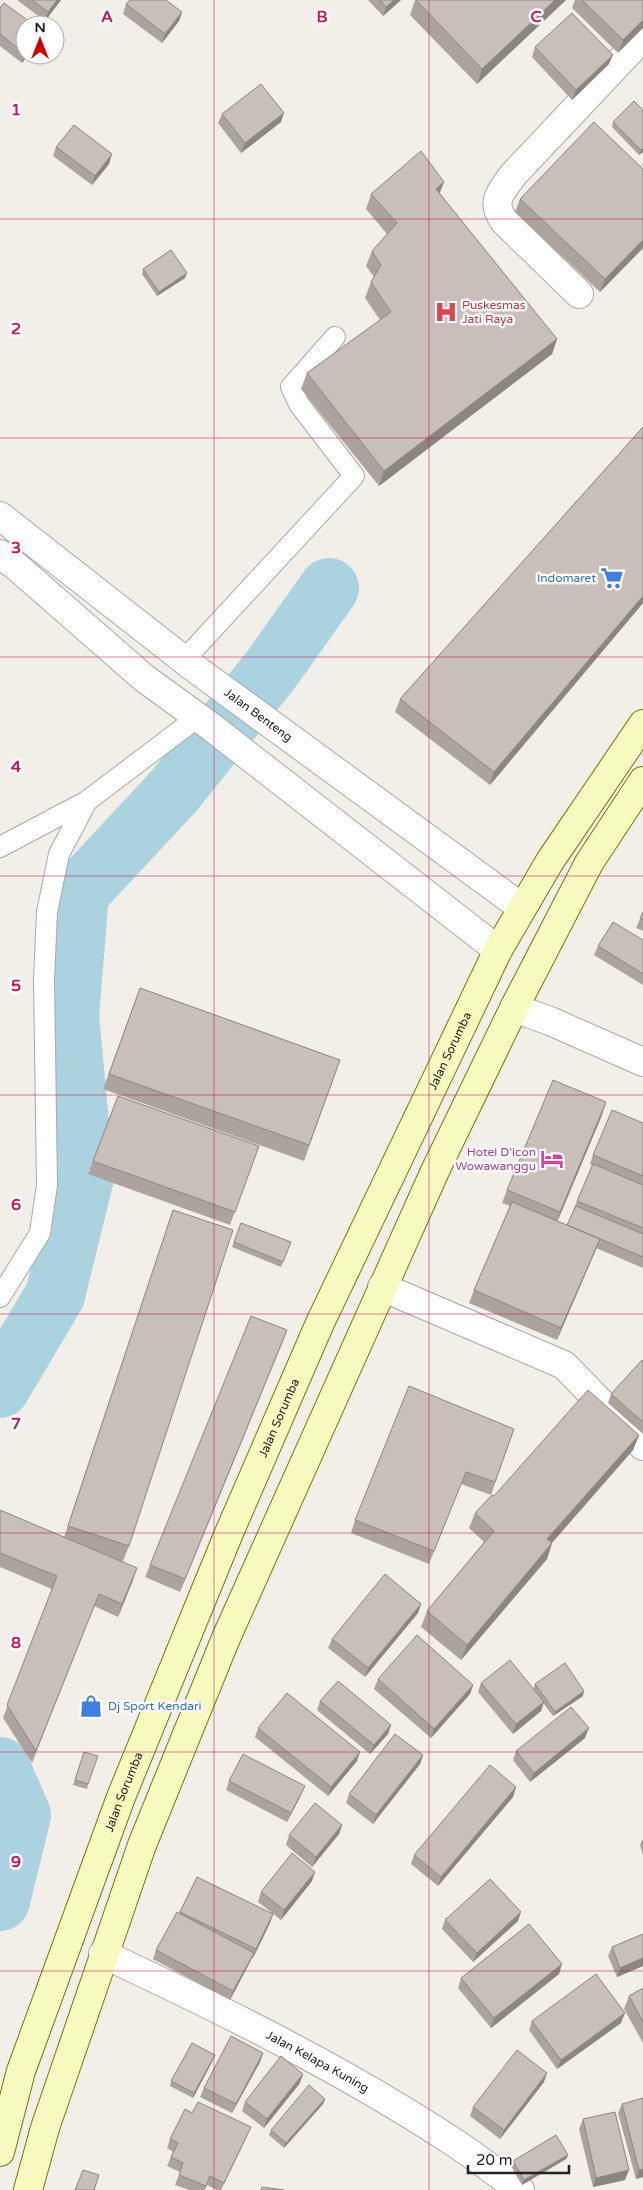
<svg xmlns="http://www.w3.org/2000/svg" width="643" height="2190" viewBox="0 0 643 2190" font-family="'Varela Round',sans-serif">
<style>
.lines{fill:none;stroke-linecap:round;stroke-linejoin:round}
.river{stroke:#aad3df;stroke-width:60}
.lane-casing{stroke:#a9a9a9;stroke-width:22}
.street-casing{stroke:#a9a9a9;stroke-width:30}
.secondary-casing{stroke:#707d05;stroke-width:30}
.lane{stroke:#fff;stroke-width:20}
.street{stroke:#fff;stroke-width:28}
.secondary{stroke:#f7fabf;stroke-width:28}
.wall{fill:#aba49e}
.shaded-wall{fill:#8b8681}
.building{fill:#c7bfb8;stroke:#8b8681}
.grid{fill:none;stroke:#c2185b;stroke-width:1;stroke-opacity:0.55}
.labels{text-anchor:middle;dominant-baseline:central;stroke-width:5;stroke-linejoin:round;paint-order:stroke}
.health-label{font-size:12px;fill:#be3a42;stroke:#fff;text-anchor:start}
.shop-label{font-size:12px;fill:#366cbe;stroke:#fff;text-anchor:end}
.street-label{font-size:12px;fill:#222;stroke:#fff}
.hotel-label{font-size:12px;fill:#b23c85;stroke:#fff;text-anchor:end}
.grid-label{font-size:16px;text-anchor:middle;font-weight:bold;fill:#c2185b;stroke:#fff;stroke-width:5;stroke-linejoin:round;paint-order:stroke}
</style>
<rect width="100%" height="100%" fill="#f2efe9"/>
<g class="lines">
<!-- river -->
<path class="river" d="M0,1388L55,1295L84,1177L69,1016L79,893L174,791L270,671L329,588
M0,1767L21,1815L0,1901"/>
<defs>
<path id="lane" d="M184,660L354,476L299,404L291,387L335,337
M0,847L87,801L198,717
M0,1297L40,1233L47,1185L44,980L47,912L59,854L87,801"/>
<g id="street">
<path d="M579,294L504,221C490,201 501,192 513,175L643,37"/>
<path id="s1" d="M0,516L193,667L521,907"/>
<path d="M0,554L17,567L144,678L210,726L498,950"/>
<path d="M514,1008L550,1021L643,1062"/>
<path d="M382,1287L564,1365L643,1446"/>
<path id="s2" d="M103,1954C225,2011 346,2071 458,2145C479,2159 499,2175 520,2190"/>
</g>
<g id="secondary">
<path id="s3" d="M0,2152L21,2071L121,1797L229,1533L320,1323L498,950L550,861L643,724"/>
<path d="M28,2190L45,2128L142,1845L226,1638L435,1171L514,1008L589,863L643,781"/>
</g>
</defs>
<!-- lane casing -->
<use href="#lane" class="lane-casing"/>
<!-- street casing -->
<use href="#street" class="street-casing"/>
<!-- secondary casing -->
<use href="#secondary" class="secondary-casing"/>
<!-- lane -->
<use href="#lane" class="lane"/>
<!-- street -->
<use href="#street" class="street"/>
<!-- secondary -->
<use href="#secondary" class="secondary"/>
</g>
<!-- wall -->
<path class="wall" d="M17,0H61L45,21Z
M368,0H401L383,16Z
M415,0H566L477,84L410,15Z
M575,0H643L618,53L572,8Z
M126,4L182,12L179,21L162,43L123,14Z
M0,8L25,25V55H28L22,63L0,46Z
M535,47L609,64L572,100L532,57Z
M643,110V152L639,155L612,127L613,122Z
M222,114L281,122L241,153L218,123Z
M56,147L109,164L92,185L53,156Z
M643,169V248L600,292L515,212L520,199Z
M444,182L439,194L557,339L552,354L379,486L301,389L307,373L380,320L365,298L371,282L374,277L366,266L372,251L387,234L366,209L371,194Z
M143,269L185,278L157,296L142,274Z
M643,427V603L490,785L395,712L400,699Z
M643,912V931L636,928Z
M643,940V985L594,955L598,946Z
M140,988L340,1060L304,1161L103,1089Z
M118,1096L259,1146L230,1225L88,1174Z
M602,1115L557,1221L567,1225L592,1165L590,1164L593,1155L643,1123V1268L596,1248L557,1340L469,1303L474,1290L510,1206L502,1203L507,1190Z
M173,1210L129,1546L123,1561L133,1580L118,1617L94,1606L32,1763L3,1718L52,1589L0,1567V1510L64,1537Z
M241,1223L291,1242L281,1267L232,1247Z
M282,1343L180,1592L145,1577L150,1565Z
M643,1361V1434L608,1403L611,1394Z
M514,1429L491,1495L461,1484L429,1564L351,1533L355,1520Z
M639,1435L633,1450L552,1543L547,1559L461,1660L421,1627L427,1611L484,1542L469,1528L475,1513L494,1496Z
M421,1604L418,1613L365,1677L328,1648L332,1639Z
M378,1679L473,1685L470,1694L431,1738L374,1689Z
M481,1683L533,1689L535,1684L583,1696L553,1716L543,1703L541,1711L513,1734L478,1692Z
M320,1701L391,1725L388,1734L370,1754L317,1710Z
M258,1728L357,1761L328,1796L255,1737Z
M585,1738L530,1782L513,1760L516,1751Z
M84,1752L88,1784L87,1789L73,1785Z
M423,1755L420,1764L373,1824L346,1803L349,1794Z
M229,1781L301,1795L287,1822L226,1790Z
M516,1787L513,1797L438,1886L411,1864L414,1855Z
M342,1825L339,1834L312,1867L286,1845L289,1835Z
M642,1840H643V1855L640,1845Z
M197,1877L273,1914L270,1923L253,1958H252L250,1962L230,2000L153,1959L156,1950L179,1913Z
M312,1881L281,1920L258,1902L261,1892Z
M445,1920L518,1921L473,1962L442,1929Z
M643,1934V1966L617,1977L608,1956L612,1947Z
M559,1974L491,2028L458,1988L461,1978Z
M643,1988V2043L624,2009L629,1996Z
M532,2021L621,2023L557,2069L529,2030Z
M263,2053L260,2062L232,2113L200,2097L204,2088Z
M215,2055L213,2060L193,2098L170,2086L171,2081Z
M544,2082L500,2139L470,2116L473,2107Z
M300,2083L264,2128L242,2111L245,2102Z
M325,2099L323,2104L284,2148L269,2135L271,2130Z
M622,2104L643,2177L636,2179L618,2113Z
M192,2113L247,2136L221,2190H217L207,2185L205,2190H189L175,2185L180,2172L167,2166L173,2152L167,2148L170,2139Z
M583,2119L625,2180L593,2187L579,2129Z
M568,2155L566,2159L522,2185L511,2166L513,2161Z"/>
<!-- shaded-wall -->
<path class="shaded-wall" d="M57,0H61L45,21L48,12Z
M394,0H401L383,16L386,7Z
M555,0H566L477,84L482,69Z
M182,12L179,21L162,43L165,34Z
M643,20V28L618,53L623,40Z
M25,55H28L22,63Z
M613,55L609,64L572,100L576,90Z
M284,113L281,122L241,153L245,143Z
M643,148V152L639,155L641,150Z
M112,154L109,164L92,185L95,176Z
M444,182L438,197L436,189Z
M643,240V248L600,292L605,279Z
M187,273L185,278L157,296L159,292Z
M557,339L552,354L379,486L384,471Z
M643,596V603L490,785L494,772Z
M606,1102L602,1115L556,1225L560,1212Z
M600,1239L595,1252L557,1340L561,1328Z
M287,1330L282,1343L180,1592L185,1579Z
M639,1435L633,1450L542,1554L547,1539Z
M552,1543L547,1559L461,1660L467,1645Z
M137,1568L133,1580L118,1617L122,1604Z
M421,1604L418,1613L365,1677L368,1668Z
M473,1685L470,1694L431,1738L434,1729Z
M584,1691L583,1696L553,1716L555,1712Z
M544,1702L541,1711L513,1734L516,1724Z
M391,1725L388,1734L370,1754L374,1745Z
M589,1728L585,1738L530,1782L534,1773Z
M360,1752L357,1761L328,1796L331,1787Z
M423,1755L420,1764L373,1824L376,1815Z
M305,1786L301,1795L287,1822L291,1813Z
M516,1787L513,1797L438,1886L441,1877Z
M342,1825L339,1834L312,1867L316,1857Z
M315,1872L312,1881L281,1920L284,1910Z
M521,1912L518,1921L473,1962L477,1953Z
M273,1914L270,1923L253,1958L256,1949Z
M254,1953L250,1962L230,2000L233,1991Z
M643,1958V1966L617,1977L620,1968Z
M562,1964L559,1974L491,2028L494,2018Z
M625,2013L621,2023L557,2069L561,2060Z
M263,2053L260,2062L232,2113L236,2104Z
M215,2055L213,2060L193,2098L194,2093Z
M547,2073L544,2082L500,2139L504,2130Z
M303,2074L300,2083L264,2128L267,2119Z
M325,2099L323,2104L284,2148L286,2143Z
M251,2127L247,2136L221,2190L224,2183Z
M568,2155L566,2159L522,2185L524,2180Z
M643,2169V2177L636,2179L639,2170Z
M629,2170L625,2180L593,2187L596,2178Z"/>
<!-- building -->
<path class="building" d="M32,0H57L48,12Z
M130,0H166L182,12L165,34L126,4Z
M380,0H394L386,7Z
M416,0H555L482,69Z
M582,0H643V20L623,40Z
M4,3L34,25H25V54L0,34V8Z
M572,13L613,55L576,90L535,47Z
M261,84L284,113L245,143L222,114Z
M634,101L643,110V148L641,150L613,122Z
M594,122L643,169V240L605,279L520,199Z
M74,125L112,154L95,176L56,147Z
M421,151L444,182L436,189L557,339L384,471L307,373L391,312L371,282L381,265L372,251L397,223L371,194Z
M171,250L187,273L159,292L143,269Z
M643,427V596L494,772L400,699Z
M643,912V920L640,918Z
M613,922L643,940V974L598,946Z
M140,988L340,1060L309,1145L109,1074Z
M553,1080L606,1102L560,1212L507,1190Z
M118,1096L259,1146L235,1212L93,1161Z
M612,1110L643,1123V1176L593,1155Z
M593,1164L643,1185V1228L577,1201Z
M512,1202L600,1239L561,1328L474,1290Z
M576,1206L643,1234V1257L567,1225Z
M173,1210L233,1230L129,1546L68,1526Z
M241,1223L291,1242L283,1262L234,1242Z
M251,1316L287,1330L185,1579L150,1565Z
M642,1360L643,1361V1422L611,1394Z
M409,1386L514,1429L495,1482L466,1472L434,1551L355,1520Z
M588,1390L639,1435L547,1539L552,1543L467,1645L427,1611L494,1531L475,1513L492,1495L494,1496Z
M0,1510L137,1568L122,1604L99,1594L36,1751L7,1705L57,1576L0,1553Z
M385,1574L421,1604L368,1668L332,1639Z
M417,1635L473,1685L434,1729L378,1679Z
M510,1660L544,1702L516,1724L481,1683Z
M565,1663L584,1691L555,1712L535,1684Z
M338,1681L391,1725L374,1745L320,1701Z
M287,1693L360,1752L331,1787L258,1728Z
M571,1707L589,1728L534,1773L516,1751Z
M395,1734L423,1755L376,1815L349,1794Z
M84,1752L98,1756L88,1784L75,1780Z
M243,1754L305,1786L291,1813L229,1781Z
M490,1765L516,1787L441,1877L414,1855Z
M315,1803L342,1825L316,1857L289,1835Z
M292,1853L315,1872L284,1910L261,1892Z
M197,1877L273,1914L256,1949L180,1912Z
M490,1879L521,1912L477,1953L445,1920Z
M177,1912L254,1953L233,1991L156,1950Z
M529,1924L562,1964L494,2018L461,1978Z
M643,1934V1958L620,1968L612,1947Z
M596,1974L625,2013L561,2060L532,2021Z
M643,1988V2022L629,1996Z
M231,2036L263,2053L236,2104L204,2088Z
M192,2043L215,2055L194,2093L171,2081Z
M517,2050L547,2073L504,2130L473,2107Z
M281,2056L303,2074L267,2119L245,2102Z
M309,2085L325,2099L286,2143L271,2130Z
M643,2098V2169L639,2170L622,2104Z
M198,2102L251,2127L224,2183L210,2176L206,2186L179,2175L183,2163L171,2157L178,2143L170,2139L185,2109L192,2113Z
M615,2112L629,2170L596,2178L583,2119Z
M556,2135L568,2155L524,2180L513,2161Z
M83,2170L99,2175L94,2190H75Z
M262,2187L284,2190H261Z"/>
<!-- grid -->
<path class="grid" d="M214,0V2190M429,0V2190M0,219H643M0,438H643M0,657H643M0,876H643M0,1095H643M0,1314H643M0,1533H643M0,1752H643M0,1971H643"/>
<!-- icons -->
<defs>
<symbol id="hospital-bare" viewBox="-9 -9 18 18"><path d="M-5-5h3v3.5h4V-5h3V5h-3V1.5h-4V5h-3Z" fill="#e0444e" stroke="#fff" stroke-width="2.5" paint-order="stroke"/></symbol>
<symbol id="supermarket-bare" viewBox="-9 -9 18 18"><path d="M-6-5.5h2.5l.6 2H6L4.5 2H-2.5L-4.4-4H-6ZM-1.5 3.2a1.3 1.3 0 1 0 .1 0ZM3 3.2a1.3 1.3 0 1 0 .1 0Z" fill="#3f7fe0" stroke="#fff" stroke-width="2.5" paint-order="stroke"/></symbol>
<symbol id="hotel-bare" viewBox="-9 -9 18 18"><path d="M-6-4.5h1.5V1H6V5H4.5V3h-9V5H-6ZM-4 0a1.8 1.8 0 1 1 3.6 0ZM.5 0V-2.5h3Q6-2.5 6 0Z" fill="#d1479c" stroke="#fff" stroke-width="2.5" paint-order="stroke"/></symbol>
<symbol id="shop-bare" viewBox="-9 -9 18 18"><path d="M-5-2.5h2.3a2.7 3.5 0 0 1 5.4 0H5L5.5 6h-11ZM-1.5-2.5h3a1.5 2.3 0 0 0-3 0Z" fill="#3f7fe0" stroke="#fff" stroke-width="2.5" paint-order="stroke"/></symbol>
</defs>
<g fill-rule="evenodd">
<use href="#hospital-bare" x="430" y="296" width="32" height="32"/>
<use href="#supermarket-bare" x="596" y="562" width="32" height="32"/>
<use href="#hotel-bare" x="536" y="1143" width="32" height="32"/>
<use href="#shop-bare" x="75" y="1690" width="32" height="32"/>
</g>
<g class="labels">
<!-- health labels -->
<g class="health-label">
<text x="462" y="305">Puskesmas<tspan x="462" dy="14">Jati Raya</tspan></text>
</g>
<!-- shop labels -->
<g class="shop-label">
<text x="596" y="578">Indomaret</text>
<text x="108" y="1706" text-anchor="start">Dj Sport Kendari</text>
</g>
<!-- street labels -->
<g class="street-label">
<text stroke="none"><textPath href="#s1" startOffset="326">Jalan Benteng</textPath></text>
<text stroke="none"><textPath href="#s3" startOffset="1191">Jalan Sorumba</textPath></text>
<text stroke="none"><textPath href="#s3" startOffset="786">Jalan Sorumba</textPath></text>
<text stroke="none"><textPath href="#s3" startOffset="381">Jalan Sorumba</textPath></text>
<text stroke="none"><textPath href="#s2" startOffset="240">Jalan Kelapa Kuning</textPath></text>
</g>
<!-- hotel labels -->
<g class="hotel-label">
<text x="536" y="1152">Hotel D'icon<tspan x="536" dy="14">Wowawanggu</tspan></text>
</g>
</g>
<g class="grid-label">
<text x="107" y="22">A</text>
<text x="322" y="22">B</text>
<text x="536" y="22">C</text>
<text x="16" y="115">1</text>
<text x="16" y="334">2</text>
<text x="16" y="553">3</text>
<text x="16" y="772">4</text>
<text x="16" y="991">5</text>
<text x="16" y="1210">6</text>
<text x="16" y="1429">7</text>
<text x="16" y="1648">8</text>
<text x="16" y="1867">9</text>
</g>
<!-- north arrow -->
<g transform="translate(40 40)"><circle r="24" fill="#ffffff" stroke="#a7a7a7"/>
<path d="M0-4L9 19L0 12L-9 19Z" fill="#d40000"/>
<text y="-8" font-size="14" font-weight="bold" text-anchor="middle" fill="#222222">N</text>
</g>
<!-- scale -->
<path d="M468 2165v8h101v-8" fill="none" stroke="#222222" stroke-width="2.5"/>
<text x="476" y="2165" font-size="15" fill="#222222" stroke="#ffffff" stroke-width="4" paint-order="stroke">20 m</text>
</svg>
